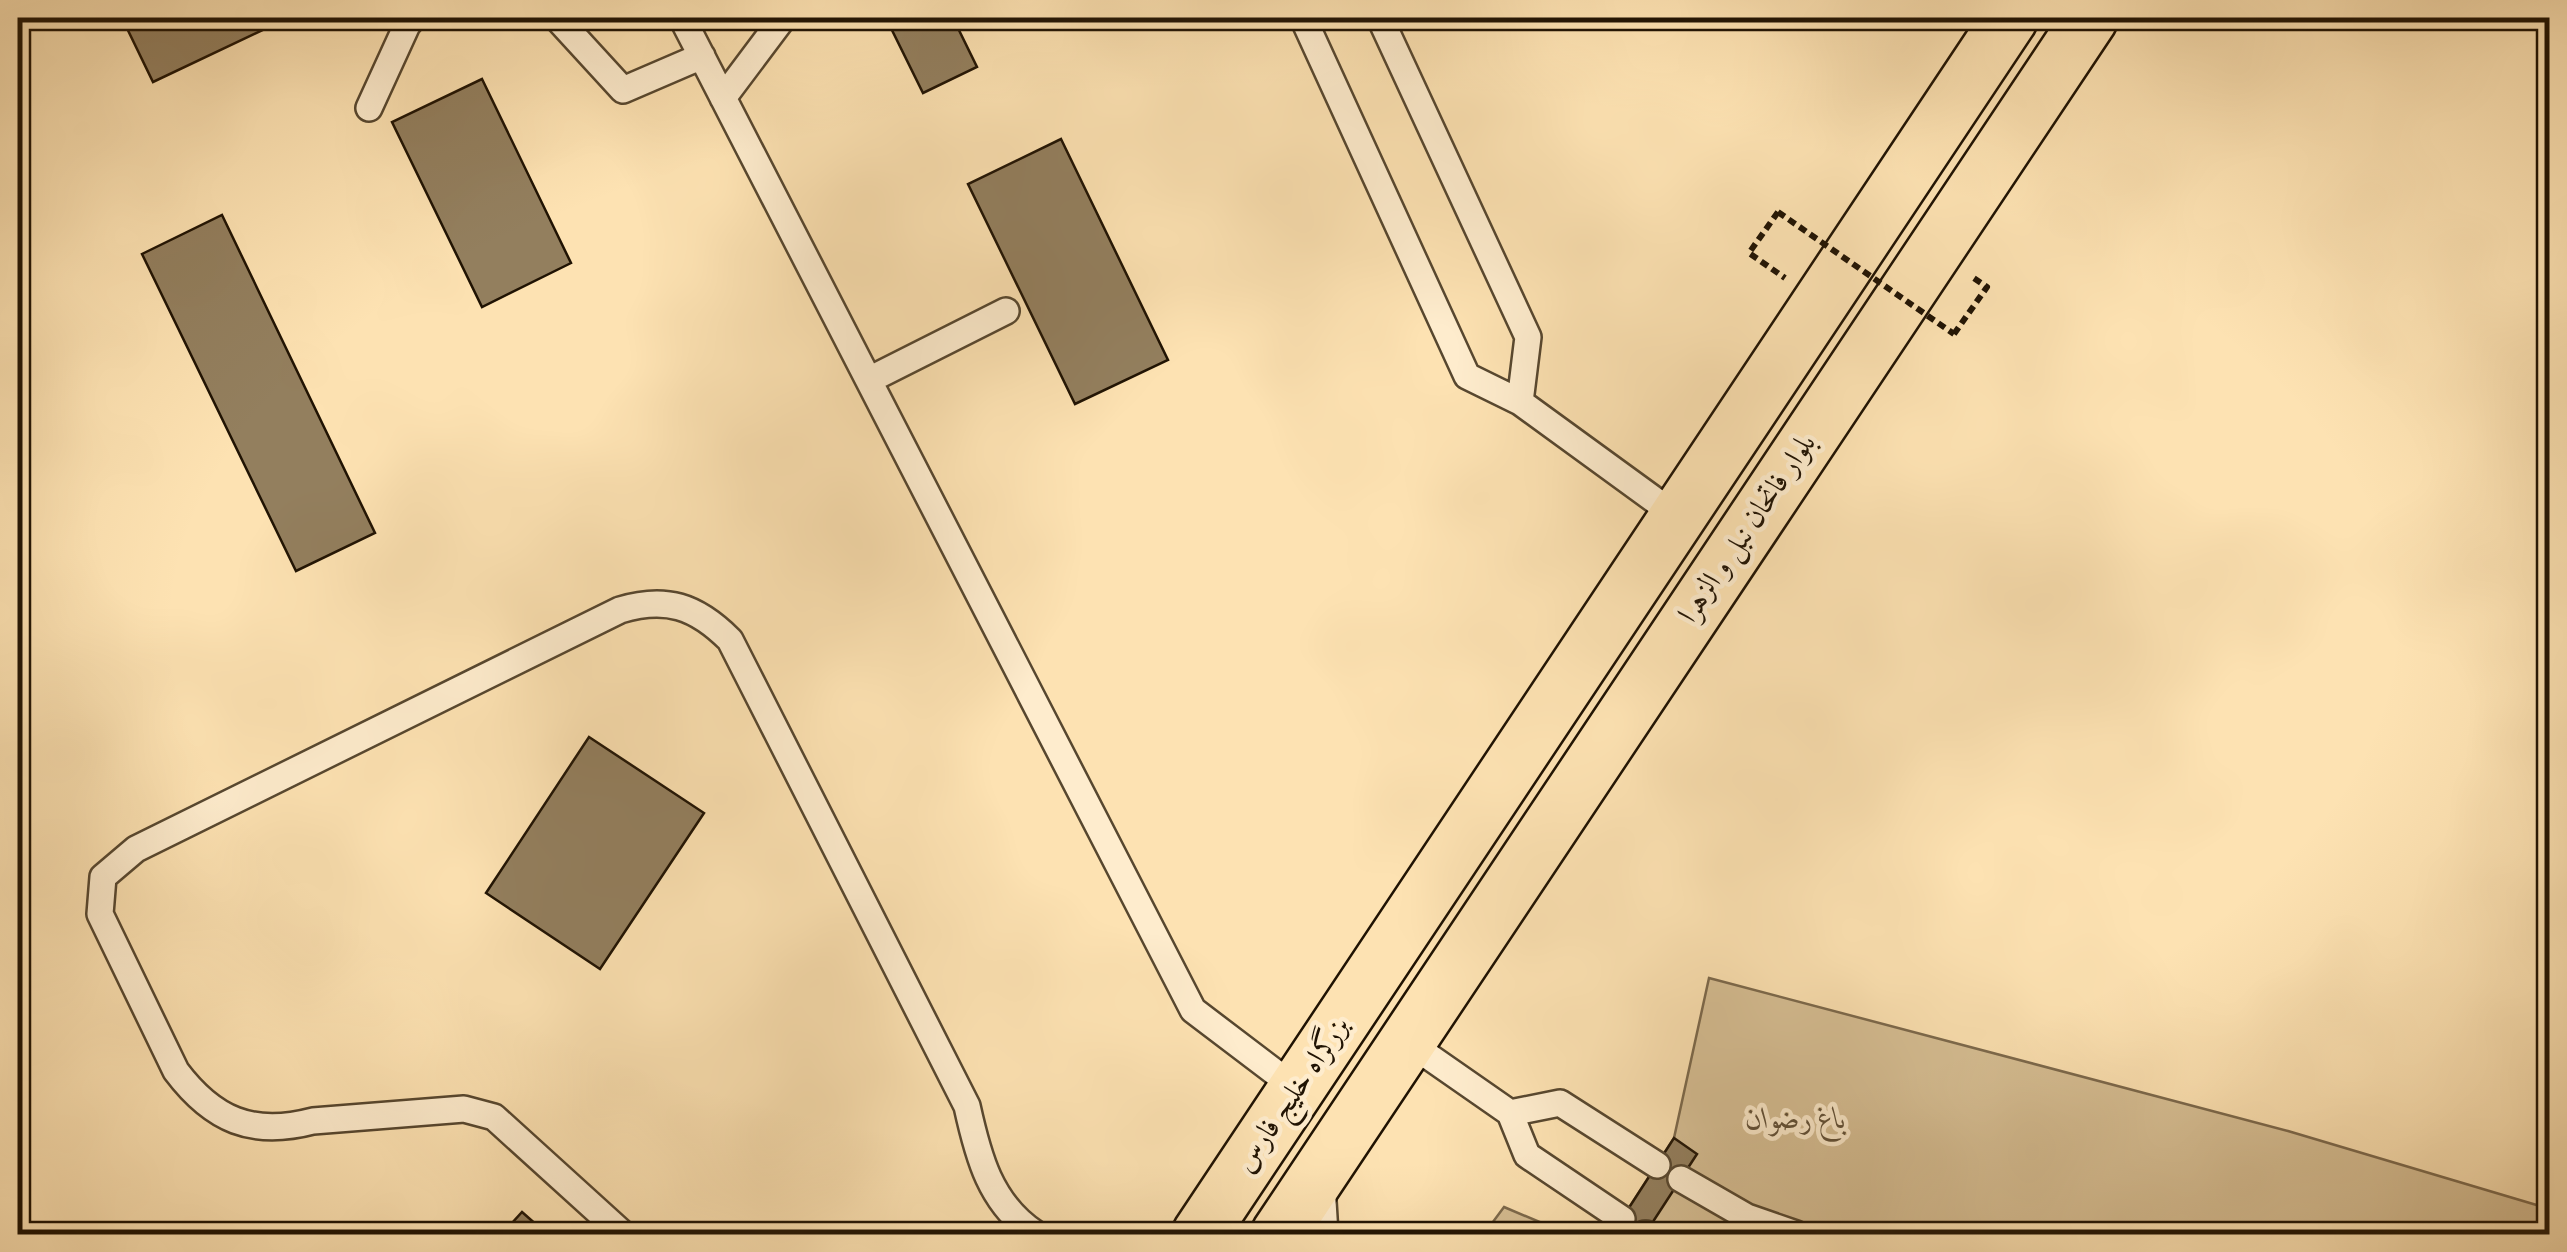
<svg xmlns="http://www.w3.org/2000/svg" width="2567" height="1252" viewBox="0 0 2567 1252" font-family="Vollkorn,Amiri,serif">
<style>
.green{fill:#d7bf94;stroke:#7c694c;stroke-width:2.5}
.building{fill:#937f5e;stroke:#201303;stroke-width:2.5}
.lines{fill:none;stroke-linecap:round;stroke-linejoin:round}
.lane-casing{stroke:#57472f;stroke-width:30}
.highway-casing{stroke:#201303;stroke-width:60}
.path{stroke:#201303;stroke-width:6;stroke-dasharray:8 5;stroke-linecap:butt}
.lane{stroke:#feeccd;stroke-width:25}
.highway{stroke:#fde2b2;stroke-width:55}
.path-bridge{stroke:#201303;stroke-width:6;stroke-dasharray:8 5;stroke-linecap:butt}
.labels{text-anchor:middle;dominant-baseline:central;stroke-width:9;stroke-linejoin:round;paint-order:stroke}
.street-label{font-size:30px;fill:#201303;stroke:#feeccd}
.park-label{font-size:30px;font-style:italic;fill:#604f36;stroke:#feeccd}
</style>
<rect width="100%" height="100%" fill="#fde2b2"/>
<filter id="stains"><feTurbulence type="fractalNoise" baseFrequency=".002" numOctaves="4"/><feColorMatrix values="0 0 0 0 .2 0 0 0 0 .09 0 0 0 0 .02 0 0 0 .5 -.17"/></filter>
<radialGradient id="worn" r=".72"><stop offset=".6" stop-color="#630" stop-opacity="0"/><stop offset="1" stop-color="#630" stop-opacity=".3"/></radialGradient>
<!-- green -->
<path class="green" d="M1709,978L2288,1131L2550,1209L2549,1234H1612L1674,1138Z
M1504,1207L1568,1234H1484Z"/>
<!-- building -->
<path class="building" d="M122,18H288L153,82Z
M886,18H953L977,67L923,93Z
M482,79L571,263L482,307L392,122Z
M1061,139L1168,360L1075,404L968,184Z
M222,215L375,533L296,571L142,254Z
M589,737L704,813L600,969L486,893Z
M1674,1138L1697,1154L1645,1234H1612Z
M522,1212L547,1234H502Z"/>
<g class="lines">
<defs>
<path id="lane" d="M557,18L623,90L702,56
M682,18L1193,1010L1297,1089
M1303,18L1467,376L1520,402L1528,337L1380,18
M723,98L783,18
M369,108L407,25L413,18
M869,380L1006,311
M1520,402L1678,517
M1408,1042L1510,1113L1527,1155L1622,1219
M1510,1113L1560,1103L1657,1165
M1681,1179L1747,1217L1796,1234
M1322,1185L1325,1234
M623,1234L494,1117L464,1109L313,1121C252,1137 213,1120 176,1071L100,914L103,877L136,849L620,610C666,596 696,606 730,640L967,1106C978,1156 990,1204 1036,1234
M1645,1234H1646"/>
<path id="highway" d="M1200,1234L2010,18
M1279,1234L2090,18"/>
</defs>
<!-- lane casing -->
<use href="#lane" class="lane-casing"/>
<!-- highway casing -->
<use href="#highway" class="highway-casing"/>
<!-- path -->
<path class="path" d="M1778,212L1749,253L1785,278
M1954,334L1987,287L1972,277"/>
<!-- lane -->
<use href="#lane" class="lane"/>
<!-- highway -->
<use href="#highway" class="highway"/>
<!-- path-bridge -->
<path class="path-bridge" d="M1778,212L1954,334"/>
</g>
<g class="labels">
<!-- street labels -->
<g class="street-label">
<text transform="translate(1748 529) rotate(-56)">بلوار فاتحان نبل و الزهرا</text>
<text transform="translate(1293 1095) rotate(-56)">بزرگراه خلیج فارس</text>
</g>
<!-- park labels -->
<g class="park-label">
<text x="1796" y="1120">باغ رضوان</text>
</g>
</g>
<!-- margin -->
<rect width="2567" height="1252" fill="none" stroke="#fde2b2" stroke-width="60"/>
<rect x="20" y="20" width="2527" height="1212" fill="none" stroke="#201303" stroke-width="5"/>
<rect x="30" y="30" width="2507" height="1192" fill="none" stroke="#201303" stroke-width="2.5"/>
<rect width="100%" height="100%" filter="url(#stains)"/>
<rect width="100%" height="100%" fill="url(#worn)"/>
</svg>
